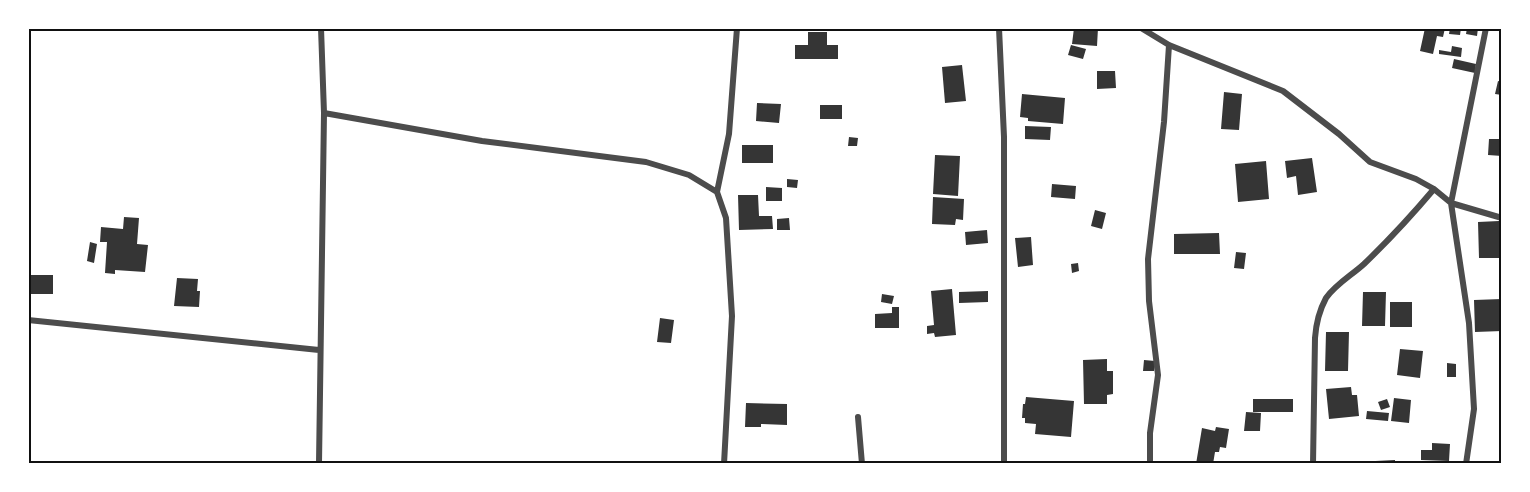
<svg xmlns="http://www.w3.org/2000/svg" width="1530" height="492" viewBox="0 0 1530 492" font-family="Figtree,sans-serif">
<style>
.building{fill:#353535}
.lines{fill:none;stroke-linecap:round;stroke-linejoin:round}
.minor{stroke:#4c4c4c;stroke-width:6}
.neatline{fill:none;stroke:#111;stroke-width:2}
</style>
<rect width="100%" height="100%" fill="#fff"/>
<!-- building -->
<path class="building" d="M1074,28H1098L1097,46L1072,44Z
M1425,28H1445L1443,37L1437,36L1433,54L1420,51Z
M1450,28H1461L1460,35L1449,34Z
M1467,28H1478L1477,36L1466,34Z
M808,32H827V45H838V59H795V45H808Z
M1071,45L1086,49L1083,59L1068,55Z
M1452,46L1462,48L1461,57L1439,54V50L1451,52Z
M1454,59L1476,64L1475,73L1452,68Z
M962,65L966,101L945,103L942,67Z
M1097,71H1115L1116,88L1097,89Z
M1498,81L1502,82V95L1495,94Z
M1224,92L1242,94L1239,130L1221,129Z
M1022,94L1065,98L1063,124L1028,121V118L1020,117Z
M757,103L781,104L779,123L756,121Z
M820,105H842V119H820Z
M1025,126L1051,127L1050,140L1025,139Z
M849,137L858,138L857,146H848Z
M1489,139H1502V156L1488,155Z
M742,145H773V163H742Z
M935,155L960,156L958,196L933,194Z
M1312,158L1317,192L1298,195L1296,176L1287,178L1285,161Z
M1266,161L1269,199L1238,202L1235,164Z
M787,179L798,180L797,188L787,187Z
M1052,184L1076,186L1075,199L1051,197Z
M766,187L782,188V201H766Z
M738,195H758L759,216H772L773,229L739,230Z
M933,197L964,199L963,220L956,219L955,225L932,224Z
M1095,210L1106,213L1102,229L1091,226Z
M124,217L139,218L137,244L148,245L145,272L115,270V274L105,273L107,242H100L101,227L123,229Z
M789,218L790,230H777V219Z
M1499,221V231H1502L1500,258H1479L1478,222Z
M987,230L988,243L966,245L965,232Z
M1219,233L1220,254H1174V234Z
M1031,237L1033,265L1018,267L1015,238Z
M90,242L97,244L94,263L87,261Z
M1236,252L1246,253L1244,269L1234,268Z
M1078,263L1079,271L1072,273L1071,264Z
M29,275H53V294H29Z
M177,278L198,279L197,291H200L199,307L174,306Z
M952,289L956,335L935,337L934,333L927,334V326L934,325L931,291Z
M988,291V302L959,303V292Z
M1363,292H1386L1385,326H1362Z
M882,294L894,296L892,304L881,302Z
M1502,299V331L1475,332L1474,300Z
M1390,302H1412V327H1390Z
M892,307H899V328H875V314L892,313Z
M660,318L674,320L671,343L657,342Z
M1326,332H1349L1348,371H1325Z
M1400,349L1423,351L1420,378L1397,375Z
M1107,359V371H1113V394L1107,395V404H1084L1083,360Z
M1144,360L1155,361L1154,371H1143Z
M1447,363L1456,364V377H1447Z
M1351,387L1352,395H1357L1359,416L1329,419L1326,389Z
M1026,397L1074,401L1071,437L1035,434L1036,424L1025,423V418H1022L1023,404H1025Z
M1394,398L1411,400L1409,423L1391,421Z
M1253,399H1293V412H1253Z
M1387,399L1390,407L1381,410L1378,402Z
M746,403L787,404V425L761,424V427H745Z
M1367,411L1389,413L1388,421L1366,419Z
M1246,412L1261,413L1260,431H1244Z
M1216,427L1229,429L1226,448L1220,447L1219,452H1215L1213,464H1196L1202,428L1215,431Z
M1432,443L1450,444L1449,461L1421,460V450H1432Z
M1395,460V464H1356V462Z"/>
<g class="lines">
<!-- minor -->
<path class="minor" d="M999,28L1004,137V464
M1141,28L1169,45L1283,91L1339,134L1370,162L1416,179L1434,189L1451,203L1502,218
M324,113L482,141L646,162L689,175L717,192L726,218L732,316L724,464
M717,192L729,134L737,28
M28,320L319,350
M858,417L862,464
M319,464L324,113L321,28
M1150,464V433L1158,375L1149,301L1148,259L1164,122L1169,45
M1313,464L1315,338C1316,324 1319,311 1326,298C1336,284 1352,275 1364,264C1389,240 1412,215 1434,189
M1466,464L1474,409L1469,323L1451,203L1486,28"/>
</g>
<!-- border -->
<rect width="1530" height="492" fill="none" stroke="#ffffff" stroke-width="60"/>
<rect x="30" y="30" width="1470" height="432" class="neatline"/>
</svg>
